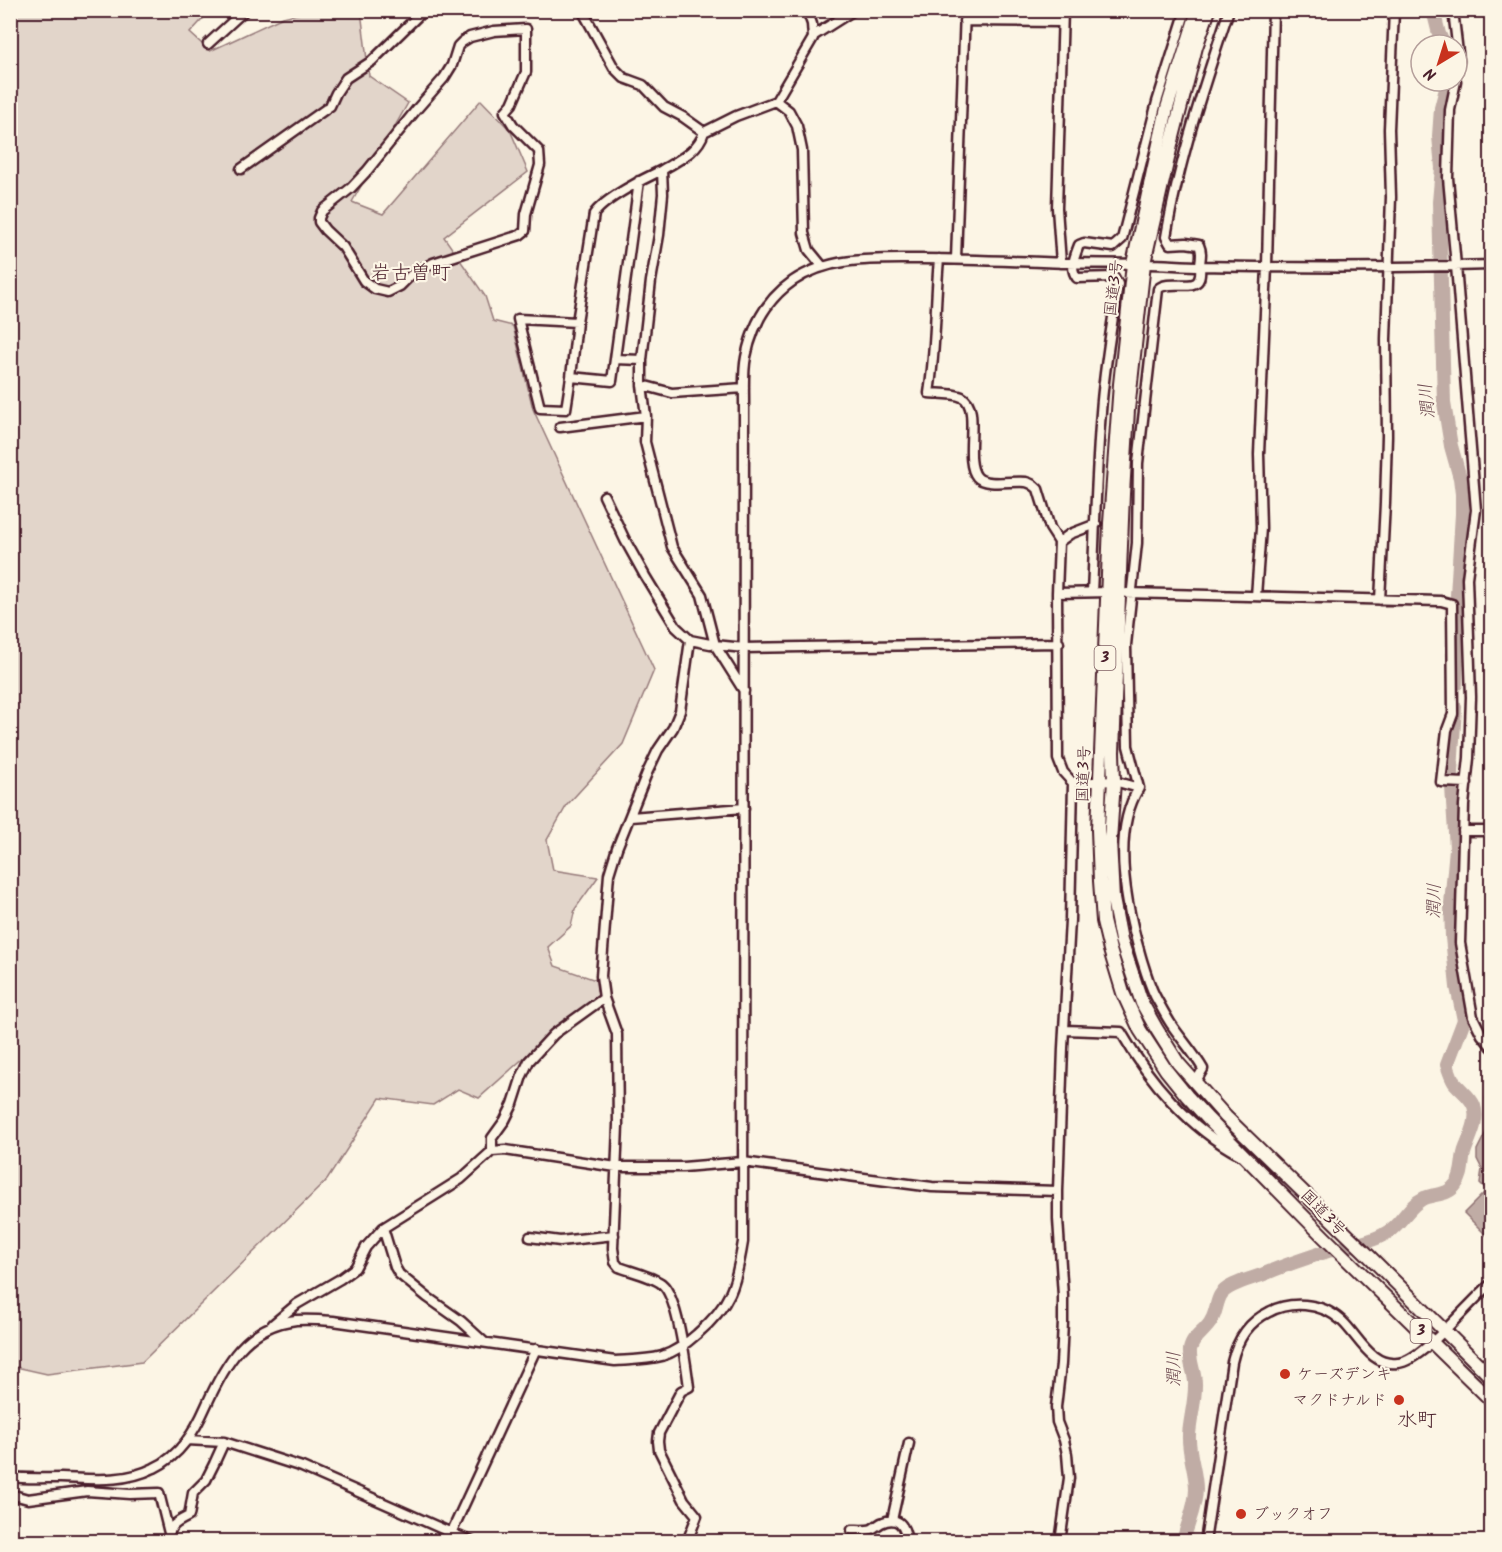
<svg xmlns="http://www.w3.org/2000/svg" width="1502" height="1552" viewBox="0 0 1502 1552" font-family="Kalam,'Klee One',sans-serif">
<style>
.green{fill:#e2d5ca;stroke:#967a7a;stroke-width:1.5}
.water{fill:#c0aca5;stroke:#917474;stroke-width:1.5}
.lines{fill:none;stroke-linecap:round;stroke-linejoin:round}
.river{stroke:#c0aca5;stroke-width:14}
.minor-casing{stroke:#4a1f2b;stroke-width:13}
.highway-casing{stroke:#4a1f2b;stroke-width:16}
.minor{stroke:#fcf5e5;stroke-width:8}
.highway{stroke:#fcf5e5;stroke-width:12}
.poi-dot{fill:#c8321e;stroke:#fcf5e5;stroke-width:2}
.labels{text-anchor:middle;dominant-baseline:central;stroke-width:4.5;stroke-linejoin:round;paint-order:stroke}
.shield{fill:#fcf5e5;stroke:#7f5f63;stroke-width:1.5}
.shield-label{font-size:15px;font-weight:bold;fill:#4a1f2b}
.street-label{font-size:16px;fill:#4a1f2b;stroke:#fcf5e5}
.poi-label{font-size:16px;fill:#4a1f2b;stroke:#fcf5e5;text-anchor:start}
.water-label{font-size:18px;font-style:italic;fill:#6d4950;stroke:#fcf5e5}
.quarter-label{font-size:20px;fill:#4a1f2b;stroke:#fcf5e5}
</style>
<rect width="100%" height="100%" fill="#fcf5e5"/>
<filter id="ink" filterUnits="userSpaceOnUse"><feTurbulence type="fractalNoise" baseFrequency=".0167" numOctaves="2"/><feDisplacementMap in="SourceGraphic" scale="12" xChannelSelector="R" yChannelSelector="G"/><feConvolveMatrix kernelMatrix="1 2 1 2 8 2 1 2 1" color-interpolation-filters="sRGB"/></filter>
<g filter="url(#ink)">
<!-- green -->
<path class="green" d="M11,11H210L190,33L210,51L283,17L310,11H361L369,76L408,103L352,202L383,214L481,100L510,130L528,172L444,237L485,296L493,321L513,326L533,409L654,670L623,744L567,805L547,840L553,870L598,877L575,909L571,926L548,947L555,966L596,980L598,996L555,1030L479,1098L458,1089L433,1105L380,1098L327,1180L142,1362L47,1374L11,1366Z"/>
<!-- water -->
<path class="water" d="M1491,1096V1240L1464,1213L1487,1190L1480,1183L1482,1169L1477,1159V1150L1486,1132L1488,1124L1489,1111L1486,1098Z"/>
<g class="lines">
<!-- river -->
<path class="river" d="M1433,10L1439,34L1444,45
M1448,81L1441,108L1439,136L1442,168L1439,202L1444,403L1451,446L1460,478L1462,494V514L1457,595L1456,684
M1183,1542C1187,1524 1196,1507 1196,1489C1196,1471 1188,1454 1189,1435C1190,1419 1195,1403 1195,1386C1196,1374 1189,1363 1190,1350C1192,1337 1205,1332 1211,1321C1216,1313 1216,1304 1220,1296C1226,1284 1252,1279 1264,1274C1285,1265 1306,1258 1328,1251C1348,1246 1371,1243 1388,1232C1402,1223 1409,1205 1424,1198C1436,1193 1448,1196 1456,1184C1464,1174 1461,1161 1465,1150C1470,1136 1479,1121 1474,1106C1471,1097 1460,1090 1454,1082C1451,1077 1449,1070 1447,1065L1464,1020L1457,987L1452,937L1451,904L1456,848L1451,772L1455,707"/>
<defs>
<path id="minor" d="M582,10L614,68L624,78L643,85L664,107L683,117L704,132
M1453,10L1459,61L1457,72
M964,21L1062,22
M526,29V72L512,104L505,112L513,125L539,151L540,165L526,214L525,231L520,235L433,263L411,275L400,286L388,292L375,289L364,281L343,247L325,230L319,222V218L322,211L351,188L367,171L416,110L444,78L452,65L458,46L462,42L470,37L494,31Z
M813,36L854,10
M208,44L245,10
M1456,81L1450,110L1448,178L1456,266L1476,510L1467,578L1471,697L1469,758L1464,805L1460,943L1473,1017L1482,1035L1492,1047
M776,101L789,111L797,126L802,150L804,233L809,250L823,267
M241,169L330,106L336,93L346,78L372,61L424,10
M939,259C935,303 936,348 929,393C939,394 953,393 962,397C982,407 962,460 977,477C986,487 1014,480 1026,482C1031,483 1035,486 1038,489L1050,528L1059,542L1057,593L1058,759L1063,772L1073,783L1070,920L1063,1048L1058,1191V1219L1063,1296V1322L1061,1364L1056,1407L1057,1422L1064,1440L1067,1454L1069,1478L1060,1542
M956,259L965,10
M1061,263L1057,208L1063,10
M615,359L639,181
M642,360L615,359L612,381L571,377L577,322L594,214C604,199 645,178 662,170
M571,377L566,409L540,408L518,319L577,322
M642,385L672,393L744,388
M560,427L646,416
M604,496L625,540L645,576L676,627L690,640
M1059,542L1070,534L1096,524
M1092,592C1095,532 1096,472 1101,412C1104,369 1112,326 1118,284L1114,277L1077,278C1069,268 1075,256 1079,245L1084,243L1113,247L1122,239L1157,102L1186,10
M1057,593L1111,592
M1127,593L1441,601L1452,604L1453,714L1447,730L1441,782L1467,783
M1256,596L1261,528L1259,454L1267,266L1273,10
M1380,600L1385,503L1387,436L1386,339L1391,197L1389,129L1394,10
M744,691L715,645L702,595L672,547L645,442L646,416L642,385V360L651,281L659,235L663,194L662,170C678,160 698,152 704,132L736,116L776,101L813,38L812,24L807,10
M1073,783L1114,781L1139,788
M631,817L744,808
M1463,831H1492
M1065,1030L1121,1032C1149,1081 1189,1128 1240,1155
M1195,1083L1203,1069C1194,1053 1181,1039 1171,1024C1165,1015 1160,1005 1155,996C1149,984 1145,970 1141,957C1127,909 1110,834 1139,788L1128,746L1126,645L1137,543L1138,463L1158,289C1168,279 1195,291 1199,279C1201,275 1200,268 1200,264C1201,256 1202,252 1199,245L1186,243L1170,244L1166,237C1179,160 1204,85 1229,10
M492,1151V1138L505,1120L513,1104L522,1076L529,1061L554,1034L604,998
M383,1228L395,1267L399,1274L427,1297L461,1321L484,1342
M530,1237L560,1241L614,1235
M273,1324L297,1304L340,1279L355,1268L366,1247L383,1228L461,1179L492,1151L505,1150L616,1167H683L743,1162L932,1187L1058,1191
M187,1440L224,1442L302,1467L472,1542
M10,1477C27,1479 44,1478 61,1478C93,1479 124,1483 154,1468C180,1456 195,1431 206,1406C225,1364 246,1326 296,1320C308,1319 321,1320 333,1321L615,1361C630,1360 647,1360 662,1356C675,1352 687,1343 697,1334C731,1305 736,1285 743,1242L744,402C744,388 743,371 746,357C752,327 767,299 793,281C830,256 877,259 920,259C961,259 1002,261 1042,262C1077,264 1112,263 1147,264C1165,264 1183,266 1201,266C1298,268 1395,268 1492,265
M10,1494L28,1499L87,1491L130,1494L159,1493L169,1533
M892,1520L909,1443
M852,1530C858,1530 866,1531 872,1529C875,1527 878,1525 881,1523C898,1515 905,1525 907,1542
M167,1542C170,1525 175,1523 189,1516L193,1493L206,1480L214,1464L224,1442
M447,1542L536,1349
M687,1542L697,1516L684,1500L659,1450L658,1441L659,1433L681,1391L689,1387C686,1365 678,1297 662,1284C654,1277 630,1271 619,1267L615,1262L613,1248L618,1125L617,1034L604,998L601,976L609,874L617,848L647,773L658,750L673,728L680,711L690,640L715,645L744,648L1059,643
M1205,1542L1232,1362C1237,1340 1248,1322 1269,1312C1280,1306 1292,1304 1305,1305C1318,1306 1332,1312 1342,1321C1359,1337 1371,1367 1398,1363C1423,1361 1470,1301 1492,1283"/>
<path id="highway" d="M1198,10L1167,108L1153,171L1133,264L1120,384L1110,523L1098,830L1100,881L1103,921L1110,950L1123,993L1140,1030L1166,1070L1187,1096L1208,1119L1324,1237L1492,1401
M1209,10L1196,47L1172,141L1144,263L1128,410L1123,494L1113,752L1114,781L1110,841L1113,899L1121,940L1142,1003L1156,1028L1178,1063L1226,1117L1366,1253L1492,1378"/>
</defs>
<!-- minor casing -->
<use href="#minor" class="minor-casing"/>
<!-- highway casing -->
<use href="#highway" class="highway-casing"/>
<!-- minor -->
<use href="#minor" class="minor"/>
<!-- highway -->
<use href="#highway" class="highway"/>
</g>
</g>
<!-- markers -->
<g class="poi-dot">
<circle cx="1285" cy="1374" r="6"/>
<circle cx="1399" cy="1400" r="6"/>
<circle cx="1241" cy="1514" r="6"/>
</g>
<g class="labels">
<!-- shield labels -->
<g class="shield">
<rect x="1094.5" y="646" width="21" height="24" rx="4.5"/>
<rect x="1410.5" y="1319" width="21" height="24" rx="4.5"/>
</g>
<g class="shield-label">
<text x="1105" y="658">3</text>
<text x="1421" y="1331">3</text>
</g>
<!-- street labels -->
<g class="street-label">
<text transform="translate(1114 288) rotate(-83)">国道3号</text>
<text transform="translate(1084 774) rotate(-88)">国道3号</text>
<text transform="translate(1323 1213) rotate(46)">国道3号</text>
</g>
<!-- poi labels -->
<g class="poi-label">
<text x="1297" y="1374">ケーズデンキ</text>
<text x="1387" y="1400" text-anchor="end">マクドナルド</text>
<text x="1253" y="1514">ブックオフ</text>
</g>
<!-- water labels -->
<g class="water-label">
<text transform="translate(1428 401) rotate(-96)">潤川</text>
<text transform="translate(1435 901) rotate(-89)">潤川</text>
<text transform="translate(1175 1369) rotate(-91)">潤川</text>
</g>
<!-- quarter labels -->
<g class="quarter-label">
<text x="411" y="274">岩古曽町</text>
<text x="1417" y="1421">水町</text>
</g>
</g>
<!-- margin -->
<rect width="1502" height="1552" fill="none" stroke="#fcf5e5" stroke-width="36"/>
<rect x="18" y="18" width="1466" height="1516" fill="none" stroke="#4a1f2b" stroke-width="2" filter="url(#ink)"/>
<!-- north arrow -->
<g transform="translate(1439 63) rotate(218)"><circle r="28" fill="#fcf5e5" stroke="#b59f9b" stroke-width="1.5"/>
<path d="M0-4.5L10 22L0 15L-10 22Z" fill="#c8321e"/>
<text y="-9" font-size="16" font-weight="bold" text-anchor="middle" fill="#4a1f2b">N</text>
</g>
</svg>
